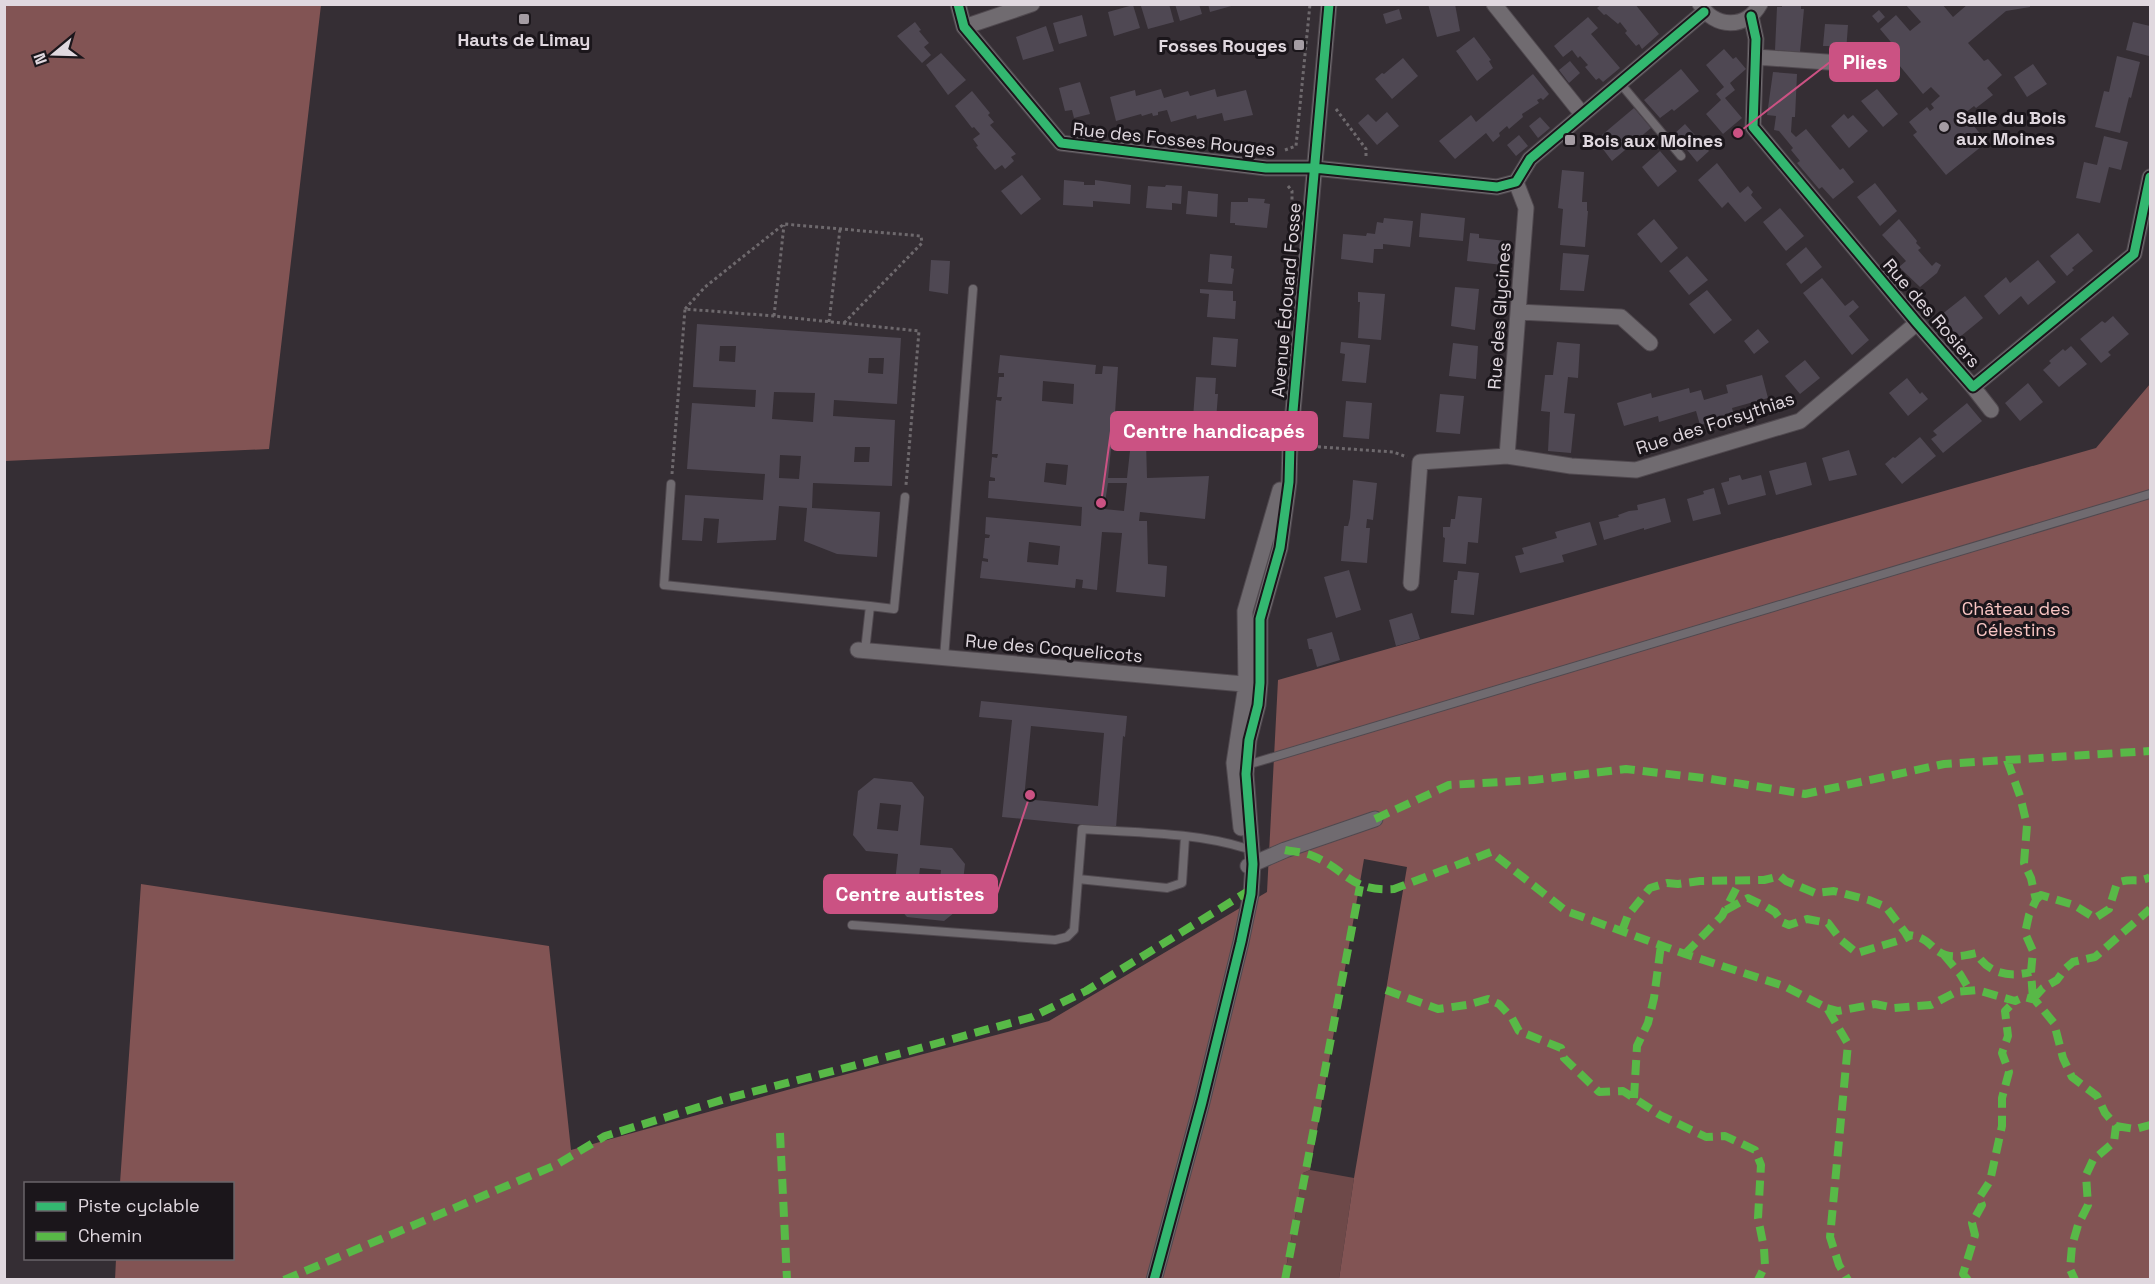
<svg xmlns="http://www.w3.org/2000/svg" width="2155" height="1284" viewBox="0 0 2155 1284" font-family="'Space Grotesk',sans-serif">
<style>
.green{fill:#6e4949}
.forest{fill:#825454}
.building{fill:#4f4853;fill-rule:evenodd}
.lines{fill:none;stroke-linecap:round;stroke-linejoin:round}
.lane-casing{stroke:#50494f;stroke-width:10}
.street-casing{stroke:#50494f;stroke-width:17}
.path{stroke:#6e696d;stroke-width:3;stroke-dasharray:3 3;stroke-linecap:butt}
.lane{stroke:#706b70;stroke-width:8}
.street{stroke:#706b70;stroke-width:15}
.quiet{stroke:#58b947;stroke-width:8;stroke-dasharray:15 8;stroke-linecap:butt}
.cycleway-casing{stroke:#1b161b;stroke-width:13}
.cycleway{stroke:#33b770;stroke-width:9}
.poi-dot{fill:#a49ca3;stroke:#1b161b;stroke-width:2}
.labels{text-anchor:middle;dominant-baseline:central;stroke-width:6;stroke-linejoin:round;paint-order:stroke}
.poi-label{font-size:18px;font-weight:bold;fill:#e0d8df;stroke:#1b161b;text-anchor:start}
.street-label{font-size:18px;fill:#e0d8df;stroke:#1b161b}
.park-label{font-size:18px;fill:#f9c5c3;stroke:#1b161b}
.leader{fill:none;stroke:#cb5283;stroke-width:2}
.callout-dot{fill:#cb5283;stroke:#1b161b;stroke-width:2}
.callout{fill:#cb5283;stroke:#cb5283;stroke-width:2}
.callout-label{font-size:20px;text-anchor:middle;font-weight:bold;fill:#fff}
</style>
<rect width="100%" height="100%" fill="#352e34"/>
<!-- green -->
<path class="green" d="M1310,1170L1354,1178L1339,1279L1284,1280L1303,1173Z"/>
<!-- forest -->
<path class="forest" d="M4,5H321L269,449L5,461Z
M2150,384V1279H1339L1354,1178L1407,867L1364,859L1310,1170L1303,1173L1284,1279L115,1280L116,1259L232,1258V1184L120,1183L141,884L549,946L571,1150L805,1085L1049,1021L1267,892L1278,680L2096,448Z"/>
<!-- building -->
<path class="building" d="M1146,4H1169L1174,22L1148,29L1141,6Z
M1175,4H1199L1202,14L1180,21Z
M1208,4H1235V5L1210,12Z
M1428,4H1455L1460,31L1437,37Z
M1602,4H1635L1659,34L1642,49L1639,44L1636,46L1625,33L1627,31L1620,22L1618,24L1606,14L1604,15L1597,8Z
M1782,4H1801V9H1804L1800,52L1775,50L1777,7H1782Z
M1905,4H1942L1953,17L1968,4H2030V7L2006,11L1968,43L1984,61L1988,59L2002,75L1987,88L1993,95L1976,108L1974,106L1964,114L1987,142L1946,175L1913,135L1917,132L1909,122L1927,107L1930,111L1934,108L1931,104L1940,96L1931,87L1923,94L1894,59L1900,53L1880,29L1896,15L1910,31L1921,22Z
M1133,5L1140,28L1114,36L1108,12Z
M1399,9L1402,19L1386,24L1383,14Z
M1879,10L1885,17L1878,23L1872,16Z
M1082,15L1087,36L1059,44L1053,23Z
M1588,17L1598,28L1591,34L1620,68L1603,82L1599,78L1596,80L1585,67L1588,65L1580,56L1578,58L1572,50L1563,57L1554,46Z
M915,22L921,30L919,31L929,43L924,47L931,55L922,63L897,36Z
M2133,22L2150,26L2149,56L2126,50Z
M1825,24L1848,25L1846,52L1830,51V46H1823Z
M1046,26L1054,51L1023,60L1016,37Z
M1474,37L1491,60L1489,61L1493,68L1477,81L1456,51Z
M1724,49L1733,59L1736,57L1746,69L1730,83L1735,90L1725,98L1742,118L1723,134L1706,114L1721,100L1716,94L1724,87L1706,65Z
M941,53L966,80L948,95L926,65Z
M2117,56L2140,62L2131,98L2129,97L2120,133L2095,127L2104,91L2109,92Z
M1403,58L1418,76L1392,99L1375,79L1382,73L1384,74Z
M1570,61L1580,73L1569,83L1559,70Z
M2033,64L2047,84L2027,97L2014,77Z
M1681,69L1699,91L1674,111L1672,109L1660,118L1644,100Z
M1773,72L1797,74L1795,117H1792L1791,132L1796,137L1806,129L1840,170L1843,168L1854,182L1833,199L1822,187L1819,189L1797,163L1800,161L1791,150L1793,148L1779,131L1774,130L1776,116L1767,115Z
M1533,74L1549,94L1543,100L1541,98L1537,100L1539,103L1522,114L1523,117L1509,129L1507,126L1499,133L1500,136L1493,142L1486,133L1455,159L1439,141L1471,115L1476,122Z
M1080,82L1090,114L1074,118L1072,110L1065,111L1059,88Z
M1161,89L1164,98L1188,91L1190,96L1215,89L1217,97L1246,90L1253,115L1224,121L1222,113L1197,119L1196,115L1171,122L1167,110L1158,112V115L1153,116L1152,113L1142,116L1141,114L1116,121L1110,97L1135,90L1136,96Z
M1877,89L1898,114L1883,127L1861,101Z
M972,91L990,113L988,115L994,122L990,125L1016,154L1011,157L1014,161L1005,169L1002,165L995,170L976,147L978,146L973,139L980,134L974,127L972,128L955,106Z
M1634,108L1651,128L1612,161L1596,140Z
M1387,112L1399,126L1377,145L1358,123L1368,114L1376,122Z
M1844,114L1848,119L1853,115L1868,131L1849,148L1831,126Z
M1540,117L1550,128L1538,138L1529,126Z
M1685,124L1709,151L1697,162L1674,134Z
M1519,135L1528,146L1516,156L1507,145Z
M2104,136L2128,142L2121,170L2109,167L2100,203L2076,198L2084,162L2097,165Z
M1660,151L1677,171L1658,187L1642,167Z
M1717,163L1740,193L1748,186L1753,192L1751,195L1762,208L1745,222L1728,202L1722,208L1698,180Z
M1562,170L1584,172L1582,202H1587V211H1588L1585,247L1560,245L1563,209L1558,208Z
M1022,175L1041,199L1021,215L1001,191Z
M1064,180L1084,182V185H1095V180L1131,185L1130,204L1093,201V207L1063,205Z
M1875,183L1897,211L1880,226L1857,197Z
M1166,185L1182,186L1181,204L1172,203V210L1146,208L1148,186L1165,187Z
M1188,191L1218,194L1217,217L1186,214Z
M1248,198L1265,199L1264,203L1270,204L1267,228L1235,225V223H1230L1231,202H1248Z
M1780,208L1804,236L1786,251L1763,222Z
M1421,213L1465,218L1463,241L1419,237Z
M1384,218L1413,221L1410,247L1383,244V249H1374L1373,263L1341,259L1343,234L1366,236L1367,233L1375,234L1377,222L1383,223Z
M1654,219L1678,248L1661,263L1637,234Z
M1899,219L1917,241L1916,243L1921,248L1918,250L1932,266L1936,262L1941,265L1937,273L1920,287L1899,267L1906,261L1882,235Z
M1470,233L1479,234V238L1506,241L1503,265L1467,261Z
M2078,233L2093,251L2072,268L2074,270L2067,276L2050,256Z
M1806,247L1822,267L1801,284L1786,264Z
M1563,253L1589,255L1584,291L1560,290Z
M1210,254L1232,256L1231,268L1234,269L1232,284L1208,282Z
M1687,256L1708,280L1689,295L1669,271Z
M931,260L950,261L948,294L929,291Z
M2038,260L2056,282L2028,305L2021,296L1999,315L1984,296L2006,277L2010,283Z
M1822,278L1845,306L1853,300L1859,307L1849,316L1869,340L1852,355L1803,293Z
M1455,287L1479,289L1475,330L1451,326Z
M1200,289L1233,291V301H1236L1235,319L1207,317L1209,294L1200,293Z
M1707,290L1732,320L1714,334L1689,304Z
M1358,292L1385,294L1381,340L1358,338L1360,302H1358Z
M1965,296L1983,318L1955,341L1936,319Z
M2113,316L2129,334L2108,352L2111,355L2101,363L2080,339L2102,321L2105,323Z
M697,324L901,338L897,404L834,400L833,416L895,420L892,486L813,483L812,508L880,512L877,557L837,554L804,541L807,508L779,506L776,540L717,543L719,519L704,518L702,541L682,540L685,495L763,500L764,486L765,474L687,469L692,403L755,407L756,390L693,387ZM720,346H736L735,362L719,361ZM869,358H884L883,374L868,373ZM774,392L815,393L813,422L772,419ZM855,447H870L869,462H854ZM780,455L801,456L799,479L779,478Z
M1758,329L1769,342L1754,354L1744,341Z
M1213,337L1238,339L1236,367L1211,365Z
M1341,342L1370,345L1366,383L1342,381L1345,354L1340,353Z
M1557,342L1580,344L1578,378L1568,377L1564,413L1575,414L1571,453L1548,451L1550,412L1541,411L1545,375H1553Z
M1453,343L1478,346L1476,379L1449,376Z
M2071,346L2087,364L2059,387L2043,370L2051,363L2049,361L2063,349L2065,351Z
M1000,355L1096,365L1095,374H1102L1103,366L1118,367L1114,429L1132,431L1130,442H1146L1147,478L1209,476L1205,519L1140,512L1139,521H1147L1148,564L1167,566L1165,597L1116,592L1122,533L1102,532L1097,590L1082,588L1083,580L1076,579L1075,588L980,578L982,561L988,562V559L983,558L985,538H989L990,535L985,534L986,517L1081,526L1082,507L988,498L989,481H995V478L990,477L992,457L997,458L998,454H992L996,400L1001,401L1002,397H997L999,377H1004V373H998ZM1043,381L1074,384L1073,404L1042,401ZM1111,449L1130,451L1127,478H1108ZM1046,463L1068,465L1066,485L1044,482ZM1108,483H1127L1124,511L1104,509ZM1029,542L1060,546L1058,565L1027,562Z
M1805,360L1820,378L1800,394L1785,376Z
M1762,375L1768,398L1732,408L1734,416L1700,425L1696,411L1659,422L1658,416L1624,426L1617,403L1651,393L1652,398L1689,388L1690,393L1701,390L1704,400L1728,393L1726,385Z
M1196,377L1216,378L1215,394H1218L1216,420L1193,418Z
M1907,378L1920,394L1922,392L1928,399L1908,416L1889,393Z
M2028,383L2043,402L2020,421L2005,403Z
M1440,394L1464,396L1460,434L1436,432Z
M1346,401L1372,403L1369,439L1343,437Z
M1967,403L1982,421L1943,453L1931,439L1937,435L1933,431Z
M1920,437L1936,456L1902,484L1885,464L1893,457L1895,458Z
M1849,450L1857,475L1829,481L1822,458Z
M1806,462L1812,485L1776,495L1769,471Z
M1740,475L1742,480L1761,475L1766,495L1728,505L1721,483L1729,481V478Z
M1353,480L1377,483L1373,520L1367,519L1366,528H1370L1367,563L1341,561L1344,526H1348L1350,518Z
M1714,488L1721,514L1693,521L1687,499L1704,494L1703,491Z
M1458,496L1482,498L1478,543L1468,542L1466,564L1443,562L1445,538L1443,537V527H1450L1451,519H1455Z
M1665,498L1671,522L1644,530V528L1604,540L1599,522L1619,517L1618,515L1629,511L1638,510L1637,505Z
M1590,522L1597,545L1562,555L1564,562L1520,573L1515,556L1524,554L1522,548L1557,538L1555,532Z
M1349,570L1361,610L1336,618L1324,577Z
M1458,571L1479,573L1474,615L1451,613L1454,580H1457Z
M1412,613L1420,639L1396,646L1389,620Z
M1332,632L1340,660L1317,667L1312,649H1309L1307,639Z
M981,701L1127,716L1125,737L1123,736L1116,828L1002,817L1012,720L979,717ZM1031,726L1104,733L1098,806L1024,799Z
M874,778L912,782L924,797L920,845L952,848L965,864L960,908L944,921L907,917L893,901L898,854L866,851L853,835L858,791ZM880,803L901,805L898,831L877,829ZM920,868L941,870L938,896L917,893Z"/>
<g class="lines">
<defs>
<path id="lane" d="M1620,83L1681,156
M671,484L664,585L870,606L865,651
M870,606L894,609L905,497
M944,658L973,289
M1247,765L2150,494
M1185,837L1182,883L1167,888L1078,879L1082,829C1136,833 1193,832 1245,848
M852,925L1055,940L1067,937L1074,930L1078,879"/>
<path id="street" d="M958,4L964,27L1061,143L1266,168H1314L1497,187L1516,182L1530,159L1704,12
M1494,4L1582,114
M1700,4C1714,28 1746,30 1760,4
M1751,16L1756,39L1753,127L1917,323L1973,387L2134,254L2150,177
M964,27L1032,4
M1756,57L1855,64
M1519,312L1621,317L1650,343
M1973,387L1991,410
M1507,456L1526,208L1516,182
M1411,583L1420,462L1507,456L1571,466L1636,470L1800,421L1917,323
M858,650L1255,685
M1241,828L1234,763L1246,685L1245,611L1280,490
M1248,866L1285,850L1375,819
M1154,1280L1202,1102L1241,942L1251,894L1253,864L1246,774L1249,740L1258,705L1260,683V619L1280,548L1289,482L1290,445L1329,4"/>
</defs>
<!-- lane casing -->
<use href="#lane" class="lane-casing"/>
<!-- street casing -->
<use href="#street" class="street-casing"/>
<!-- path -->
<path class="path" d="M1336,109L1366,149V159
M1285,150L1296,146L1310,4
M1288,186L1292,191V210
M685,309L705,287L784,224L921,236L922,243L844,323
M774,316L784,225
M829,322L840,229
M1306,446L1393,452L1407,457
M672,474L685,309L774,316L919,331L906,485"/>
<!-- lane -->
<use href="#lane" class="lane"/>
<!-- street -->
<use href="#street" class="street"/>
<!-- quiet -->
<path class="quiet" d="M2007,760L2020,796L2027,825L2024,863L2031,878L2036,900L2029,915L2025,933L2033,951L2031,972L2033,999
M1375,819L1449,785L1534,780L1626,769L1711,779L1805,794L1944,764L2150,751
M1285,850C1294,852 1305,852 1313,856C1347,870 1350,892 1394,889L1491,852L1566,911L1685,954L1784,986L1827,1008L1848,1044L1830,1237L1839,1265L1848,1280
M2036,900L2041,895L2074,905L2095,918L2109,909L2117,883C2133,877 2137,884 2150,877
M1726,910L1748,898L1765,906L1775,912L1782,922L1789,925L1807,919L1828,923L1841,940L1857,953L1904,939L1911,935
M1622,931L1628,915L1650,888L1667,883L1678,884L1700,881L1764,880L1780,876L1786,881L1815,893L1834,891L1869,900L1886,907L1907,935C1930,936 1931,951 1946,955C1956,958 1967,955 1976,953C1988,973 2008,978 2031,972
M1685,954L1722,916L1740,881
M1944,955L1960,974L1970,991
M1386,990L1438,1009L1467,1005L1488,999L1499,1004L1512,1018L1519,1031L1561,1048L1564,1058L1599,1092L1623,1091L1660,1115L1706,1137L1725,1136L1755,1150L1761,1165L1758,1218L1764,1248L1765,1266L1758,1280
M2033,999L2043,988L2057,980L2065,969L2073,962L2095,957L2150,909
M1827,1008L1838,1011L1875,1004L1894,1008L1931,1005L1956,992L1977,990L2015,1001L2024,997L2035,1000L2054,1023L2063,1058L2072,1077L2097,1096L2105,1113L2116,1126L2114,1142L2093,1160L2086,1175L2088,1205L2078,1225L2072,1246L2070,1269L2075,1280
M1634,1098L1637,1046L1648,1023L1654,998L1661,945
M2116,1126L2135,1129L2150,1125
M780,1133L787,1280
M284,1280L556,1165L605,1136L725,1099L906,1052L1032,1017L1086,991L1247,892
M1285,1280L1360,886
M1968,1280L1963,1274L1975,1235L1972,1223L1982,1205L1979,1198L1990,1181L2002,1126V1098L2009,1072L2002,1053L2008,1036L2005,1011L2015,1001"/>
<defs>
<path id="cycleway" d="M958,4L964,27L1061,143L1266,168H1314L1497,187L1516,182L1530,159L1704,12
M1751,16L1756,39L1753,127L1917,323L1973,387L2134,254L2150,177
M1154,1280L1202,1102L1241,942L1251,894L1253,864L1246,774L1249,740L1258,705L1260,683V619L1280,548L1289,482L1290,445L1329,4"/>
</defs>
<!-- cycleway casing -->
<use href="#cycleway" class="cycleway-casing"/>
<!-- cycleway -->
<use href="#cycleway" class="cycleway"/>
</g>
<!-- markers -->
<g class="poi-dot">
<rect x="518" y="13" width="12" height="12" rx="3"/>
<rect x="1293" y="39" width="12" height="12" rx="3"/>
<circle cx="1944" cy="127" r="6"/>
<rect x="1564" y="134" width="12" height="12" rx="3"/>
</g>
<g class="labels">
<!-- poi labels -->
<g class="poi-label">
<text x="524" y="39" text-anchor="middle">Hauts de Limay</text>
<text x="1287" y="45" text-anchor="end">Fosses Rouges</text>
<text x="1956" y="117">Salle du Bois<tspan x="1956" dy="21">aux Moines</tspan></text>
<text x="1582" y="140">Bois aux Moines</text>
</g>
<!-- street labels -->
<g class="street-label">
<text transform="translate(1174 139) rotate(6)">Rue des Fosses Rouges</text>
<text transform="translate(1286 300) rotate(-85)">Avenue Édouard Fosse</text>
<text transform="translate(1932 313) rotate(49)">Rue des Rosiers</text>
<text transform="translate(1499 316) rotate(-86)">Rue des Glycines</text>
<text transform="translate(1715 423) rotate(-18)">Rue des Forsythias</text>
<text transform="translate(1054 648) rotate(5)">Rue des Coquelicots</text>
</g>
<!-- park labels -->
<g class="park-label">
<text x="2016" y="608">Château des<tspan x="2016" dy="21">Célestins</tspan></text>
</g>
</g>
<!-- callouts -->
<path class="leader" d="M1738 133L1830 62M1101 503L1111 431M1030 795L997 894"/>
<g class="callout-dot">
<circle cx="1738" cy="133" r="6"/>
<circle cx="1101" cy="503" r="6"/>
<circle cx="1030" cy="795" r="6"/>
</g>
<g class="callout">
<rect x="1830" y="43" width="69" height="38" rx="6"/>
<rect x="1111" y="412" width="206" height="38" rx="6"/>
<rect x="824" y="875" width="173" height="38" rx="6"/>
</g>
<g class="callout-label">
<text x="1865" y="69">Plies</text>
<text x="1214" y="438">Centre handicapés</text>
<text x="910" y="901">Centre autistes</text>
</g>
<!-- border -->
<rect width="2155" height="1284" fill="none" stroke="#e0d8df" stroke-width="12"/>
<!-- legend -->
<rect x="24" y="1182" width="210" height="78" fill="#1b161b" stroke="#6a6469" stroke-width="1.5"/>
<rect x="36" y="1202" width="30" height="9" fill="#33b770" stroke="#6a6469" stroke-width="1.5"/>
<text x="78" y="1212" font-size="18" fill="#e0d8df">Piste cyclable</text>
<rect x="36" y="1232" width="30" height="9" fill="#58b947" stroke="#6a6469" stroke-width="1.5"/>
<text x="78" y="1242" font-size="18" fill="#e0d8df">Chemin</text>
<!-- north arrow -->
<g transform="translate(54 54) rotate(251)" stroke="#1b161b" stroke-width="4.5" paint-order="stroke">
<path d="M0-4.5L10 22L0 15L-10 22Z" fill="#e0d8df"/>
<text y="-9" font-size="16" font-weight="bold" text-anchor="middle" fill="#e0d8df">N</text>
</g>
</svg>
